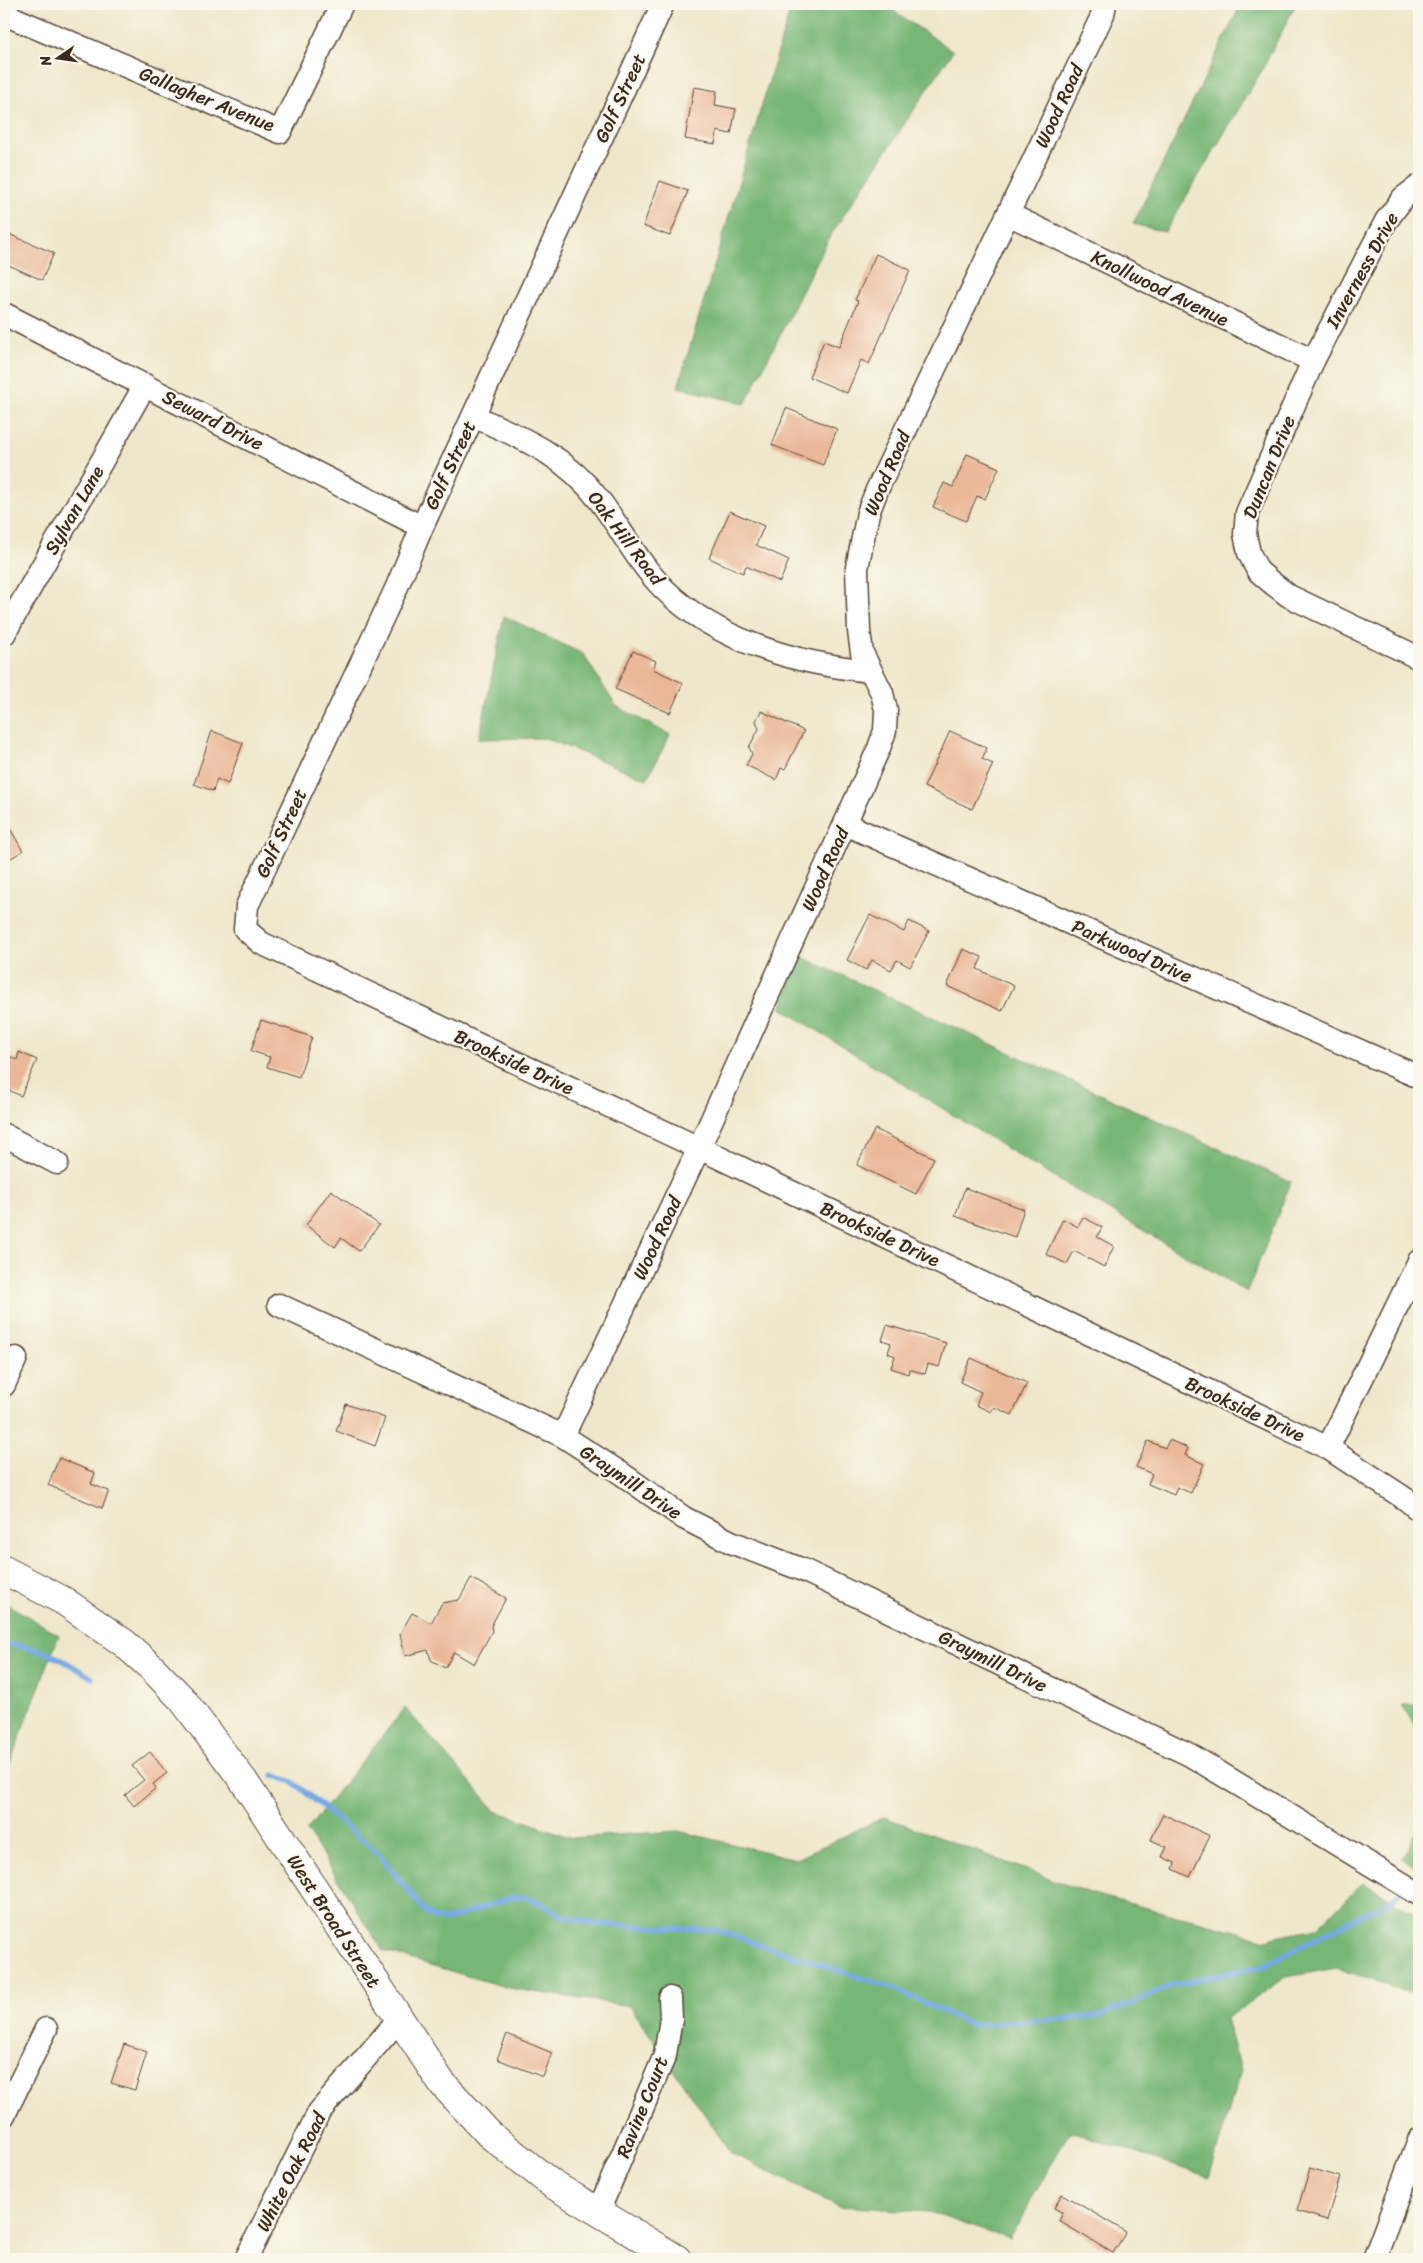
<svg xmlns="http://www.w3.org/2000/svg" width="1423" height="2263" viewBox="0 0 1423 2263" font-family="Sriracha,sans-serif">
<style>
.forest{fill:#77b676;stroke:#59704a}
.lines{fill:none;stroke-linecap:round;stroke-linejoin:round}
.stream{stroke:#73a9e1;stroke-width:5.5}
.building{fill:#eab798}
.minor-casing{stroke:#564638;stroke-width:25}
.tertiary-casing{stroke:#564638;stroke-width:30}
.minor{stroke:#fff;stroke-width:22}
.tertiary{stroke:#fff;stroke-width:28}
.labels{text-anchor:middle;dominant-baseline:central;stroke-width:4.5;stroke-linejoin:round;paint-order:stroke}
.street-label{font-size:19px;fill:#3b2a1e;stroke:#fbf7ec}
</style>
<rect width="100%" height="100%" fill="#fbf7ec"/>
<filter id="ink" filterUnits="userSpaceOnUse"><feTurbulence type="fractalNoise" baseFrequency=".02" numOctaves="2"/><feDisplacementMap in="SourceGraphic" scale="10" xChannelSelector="R" yChannelSelector="G"/><feConvolveMatrix kernelMatrix="1 2 1 2 8 2 1 2 1" color-interpolation-filters="sRGB"/></filter>
<filter id="wash" filterUnits="userSpaceOnUse"><feTurbulence type="fractalNoise" baseFrequency=".0096" numOctaves="4" result="noise"/><feDisplacementMap in="SourceGraphic" scale="20" xChannelSelector="R" yChannelSelector="G"/><feGaussianBlur stdDeviation="1.12" result="paint"/><feColorMatrix in="noise" values="0 0 0 0 0 0 0 0 0 0 0 0 0 0 0 0 0 1.4 0 .05"/><feComposite in="paint" operator="in"/></filter>
<g filter="url(#wash)">
<rect width="100%" height="100%" fill="#efe7cb"/>
<!-- forest -->
<path class="forest" d="M792,4H883L953,51L830,236L745,404L678,387Z
M1241,4H1296L1261,72L1165,232L1133,224Z
M504,616L583,654L616,706L670,735L647,779L545,738L479,739Z
M800,956L1291,1182L1247,1292L1030,1163L781,1008Z
M4,1602L59,1635L4,1779Z
M1402,1705H1419V1733Z
M405,1708L496,1811L572,1838L678,1831L796,1859L884,1817L1089,1893L1267,1939L1316,1929L1363,1883L1419,1916V1996L1337,1968L1286,1977L1226,2019L1241,2069L1209,2177L1070,2131L1009,2239L929,2212L838,2206L731,2153L630,2006L508,1988L383,1951L307,1830Z
M1419,1827V1868L1402,1859Z"/>
<g class="lines">
<!-- stream -->
<path class="stream" d="M4,1644C41,1646 61,1658 92,1678
M273,1775L293,1782L378,1853L426,1912L434,1918L447,1920L513,1897H526L543,1904L560,1915L596,1924L716,1930L896,1989L972,2025L1101,2016L1175,1984L1262,1966L1391,1900L1403,1890
M1410,1884L1419,1876"/>
</g>
<g id="blocks">
<!-- building -->
<path class="building" d="M694,87L717,91L715,105L736,109L731,134L717,131L715,144L685,139Z
M660,181L688,191L670,236L643,226Z
M4,232L54,253L42,280L4,263Z
M876,254L910,270L869,364L861,360L847,393L809,377L824,341L839,347L858,301L855,300Z
M786,408L837,429L823,465L772,445Z
M967,454L999,468L985,499L977,496L966,521L933,507L944,483L953,487Z
M730,511L764,526L756,545L789,560L780,582L746,566L743,573L709,558Z
M633,651L656,661L653,669L683,683L670,713L615,689Z
M761,711L804,731L785,769L781,768L776,780L746,765L752,754L749,747L759,729L756,721Z
M212,731L243,743L228,784L217,779L213,791L194,784Z
M950,731L987,748L982,759L993,764L972,809L924,787Z
M4,818L23,851L4,862Z
M870,915L904,932L909,921L929,931L910,967L897,960L891,970L872,960L866,970L847,960Z
M963,949L982,957L977,969L1014,986L1002,1011L947,986Z
M261,1020L312,1037L299,1077L267,1067L270,1057L251,1051Z
M19,1052L37,1060L21,1096L4,1088V1054L17,1060Z
M875,1129L934,1158L916,1194L857,1165Z
M965,1188L1024,1209L1015,1237L955,1216Z
M331,1190L379,1225L359,1251L341,1238L335,1247L306,1225Z
M1083,1217L1102,1227L1097,1237L1114,1246L1104,1267L1074,1251L1067,1264L1046,1254L1063,1219L1078,1227Z
M887,1325L946,1343L939,1367L928,1364L925,1374L909,1369L908,1374L891,1368L895,1356L888,1353L891,1343L882,1340Z
M971,1358L1027,1383L1012,1415L994,1407L991,1412L976,1405L981,1392L960,1382Z
M346,1404L385,1418L375,1446L336,1431Z
M1169,1440L1188,1448L1185,1455L1204,1464L1191,1493L1177,1487L1174,1495L1148,1484L1152,1474L1136,1467L1148,1441L1165,1448Z
M59,1458L95,1473L91,1484L109,1491L102,1508L48,1485Z
M471,1578L506,1598L491,1626L492,1631L474,1664L454,1652L445,1668L431,1660L428,1650L405,1656L400,1634L412,1613L431,1623L442,1603L459,1600Z
M150,1752L167,1773L153,1784L156,1788L134,1806L125,1795L144,1780L132,1766Z
M1163,1814L1210,1836L1190,1877L1173,1869L1175,1863L1162,1857L1167,1847L1151,1840Z
M507,2034L552,2053L543,2077L497,2059Z
M124,2044L147,2052L135,2090L111,2083Z
M1310,2168L1340,2177L1327,2220L1297,2211Z
M1062,2194L1126,2232L1113,2253L1059,2221L1063,2213L1054,2208Z"/>
</g>
</g>
<g filter="url(#ink)">
<use href="#blocks" fill-opacity="0" stroke="#564638" stroke-width="1"/>
<g class="lines">
<defs>
<path id="minor" d="M663,4L422,527L396,589L247,906L245,929L261,943L699,1148L1328,1448L1407,1500L1419,1510
M4,14L280,132L342,4
M1419,186L1403,198L1386,221L1313,361L1247,513L1245,534L1249,553L1258,571L1272,583L1289,596L1419,658
M1008,214L1313,361
M4,314L422,527
M473,416C523,438 565,455 600,501C622,530 638,563 664,589C718,642 798,664 871,671
M4,634L145,385
M845,824L1419,1077
M4,1135L57,1163
M279,1305L563,1436L622,1474L684,1518L731,1542L803,1570L1190,1755L1419,1894
M4,1385L16,1358
M563,1436L699,1148L879,748L885,731L886,710L882,693L862,653L859,631L857,568L868,513L877,490L1103,14L1105,4
M1328,1448L1419,1261
M4,2115L46,2029
M598,2212L665,2055L671,2019L670,1998
M246,2259L319,2112L399,2019
M1374,2259L1419,2140"/>
<path id="tertiary" d="M4,1570L64,1601L124,1643L152,1668L182,1699L243,1780L441,2082L489,2134L552,2184L677,2259"/>
</defs>
<!-- minor casing -->
<use href="#minor" class="minor-casing"/>
<!-- tertiary casing -->
<use href="#tertiary" class="tertiary-casing"/>
<!-- minor -->
<use href="#minor" class="minor"/>
<!-- tertiary -->
<use href="#tertiary" class="tertiary"/>
</g>
</g>
<g class="labels">
<!-- street labels -->
<g class="street-label">
<text transform="translate(620 98) rotate(-65)">Golf Street</text>
<text transform="translate(207 99) rotate(22)">Gallagher Avenue</text>
<text transform="translate(1059 106) rotate(-65)">Wood Road</text>
<text transform="translate(1362 270) rotate(-61)">Inverness Drive</text>
<text transform="translate(1160 288) rotate(26)">Knollwood Avenue</text>
<text transform="translate(213 420) rotate(27)">Seward Drive</text>
<text transform="translate(450 465) rotate(-65)">Golf Street</text>
<text transform="translate(1269 467) rotate(-68)">Duncan Drive</text>
<text transform="translate(887 473) rotate(-67)">Wood Road</text>
<text transform="translate(74 510) rotate(-60)">Sylvan Lane</text>
<text transform="translate(626 538) rotate(53)">Oak Hill Road</text>
<text transform="translate(281 833) rotate(-65)">Golf Street</text>
<text transform="translate(825 869) rotate(-66)">Wood Road</text>
<text transform="translate(1132 951) rotate(24)">Parkwood Drive</text>
<text transform="translate(514 1062) rotate(25)">Brookside Drive</text>
<text transform="translate(880 1234) rotate(25)">Brookside Drive</text>
<text transform="translate(657 1238) rotate(-65)">Wood Road</text>
<text transform="translate(1245 1409) rotate(25)">Brookside Drive</text>
<text transform="translate(631 1482) rotate(34)">Graymill Drive</text>
<text transform="translate(993 1661) rotate(26)">Graymill Drive</text>
<text transform="translate(334 1921) rotate(57)">West Broad Street</text>
<text transform="translate(642 2107) rotate(-68)">Ravine Court</text>
<text transform="translate(291 2172) rotate(-63)">White Oak Road</text>
</g>
</g>
<!-- margin -->
<rect width="1423" height="2263" fill="none" stroke="#fbf7ec" stroke-width="20"/>
<!-- north arrow -->
<g transform="translate(58 58) rotate(257)" stroke="#fbf7ec" stroke-width="4" paint-order="stroke">
<path d="M0-4L9 19L0 12L-9 19Z" fill="#3b2a1e"/>
<text y="-8" font-size="14" font-weight="bold" text-anchor="middle" fill="#3b2a1e">N</text>
</g>
</svg>
